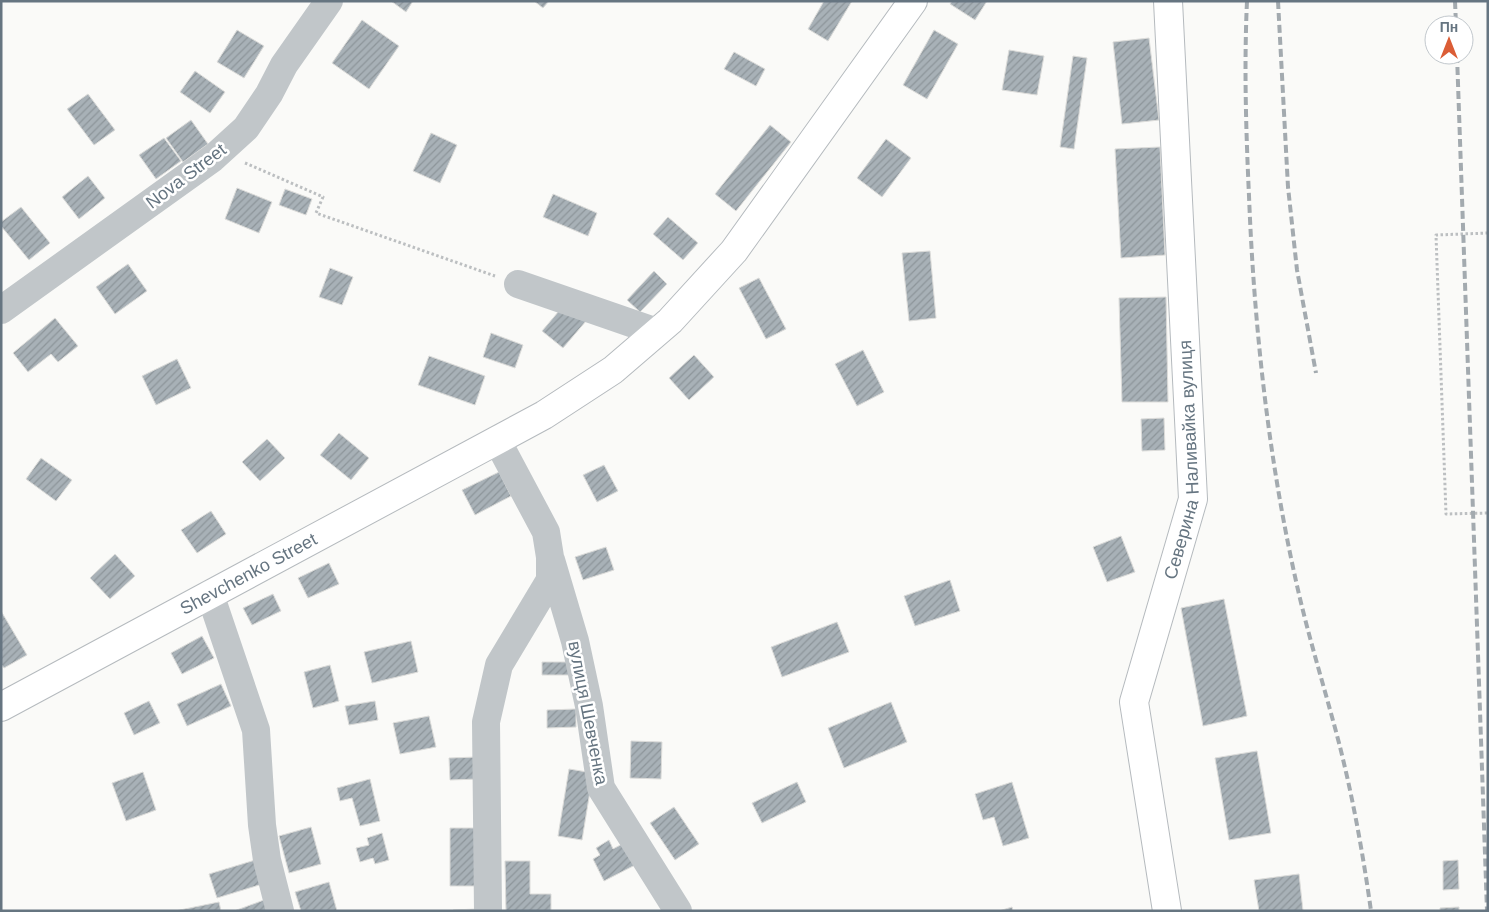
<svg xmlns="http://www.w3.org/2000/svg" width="1489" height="912" viewBox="0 0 1489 912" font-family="Arial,sans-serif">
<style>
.building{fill:url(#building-hatch);stroke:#dcdcda}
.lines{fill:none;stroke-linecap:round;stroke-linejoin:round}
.major-casing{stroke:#b5babe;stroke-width:30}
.path{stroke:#bcbfc1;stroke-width:3;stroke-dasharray:2.5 2.5;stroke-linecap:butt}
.minor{stroke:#c1c6c9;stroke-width:28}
.major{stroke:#fff;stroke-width:28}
.rail{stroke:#a3aaaf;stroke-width:4;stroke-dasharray:8 4;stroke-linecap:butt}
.labels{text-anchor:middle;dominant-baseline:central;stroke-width:5;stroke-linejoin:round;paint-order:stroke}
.street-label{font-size:18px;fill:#667581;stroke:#fff}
</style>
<defs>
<pattern id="building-hatch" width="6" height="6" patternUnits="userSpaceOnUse" patternTransform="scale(1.25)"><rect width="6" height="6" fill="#a8b1b7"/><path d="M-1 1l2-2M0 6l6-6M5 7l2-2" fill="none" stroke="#8d959a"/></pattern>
</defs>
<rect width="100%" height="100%" fill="#fafaf8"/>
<!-- building -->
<path class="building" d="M391,1H413L406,12Z
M534,1H549L543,8Z
M824,1H852L828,41L808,29Z
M952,1H987L975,20L950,4Z
M362,20L399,46L369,89L332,63Z
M237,30L264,46L244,78L217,62Z
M934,30L958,44L927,99L903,85Z
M1149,38L1159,120L1122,124L1113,42Z
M1009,50L1044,56L1037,95L1002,90Z
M734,52L765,69L756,86L724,69Z
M1073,56L1087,58L1074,149L1060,147Z
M195,71L225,92L210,113L180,92Z
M88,94L115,130L94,145L67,109Z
M191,120L208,144L183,162L166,138Z
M770,125L791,142L736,211L715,194Z
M431,133L457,145L440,183L413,171Z
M164,138L181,161L156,179L139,155Z
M886,139L911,158L882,197L857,178Z
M1160,147L1165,255L1121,258L1115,149Z
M88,176L105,198L79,219L62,197Z
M237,188L272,202L259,233L225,219Z
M285,189L312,199L306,215L279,205Z
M553,194L597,213L588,236L543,217Z
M21,207L50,243L29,260L1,226V222Z
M668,217L698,243L683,260L653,234Z
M930,251L936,318L909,321L902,253Z
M128,264L147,291L115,314L96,287Z
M330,268L353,277L342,305L319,297Z
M654,271L667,284L640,312L627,300Z
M759,278L786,329L766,339L739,288Z
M1166,297L1168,402H1122L1119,298Z
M565,304L586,321L563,348L542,331Z
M55,318L78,346L58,362L51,354L28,372L13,353Z
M491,333L523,345L515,368L483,357Z
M863,350L884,392L857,406L835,364Z
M694,355L714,377L689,400L669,378Z
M429,356L485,376L475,405L418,385Z
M177,359L191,388L156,405L142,376Z
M1164,418L1165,450L1142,451L1141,419Z
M339,433L369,458L351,480L320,455Z
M267,439L285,458L260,481L242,462Z
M41,458L72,480L56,501L26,479Z
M604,465L618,491L597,502L583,475Z
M499,472L511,496L475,515L462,490Z
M211,511L226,534L197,553L181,530Z
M1121,536L1135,572L1107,582L1093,547Z
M606,547L614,570L583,580L575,557Z
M115,554L135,576L110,599L90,578Z
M329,563L339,584L308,598L298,578Z
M950,580L960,611L915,626L904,596Z
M273,594L281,611L252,625L243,608Z
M1224,599L1247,716L1203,726L1181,608Z
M1,611L27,655L4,668L1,664Z
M837,622L849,652L782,677L771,647Z
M202,636L214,658L182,674L171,653Z
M411,641L418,672L372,683L364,652Z
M542,662H573V675H542Z
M330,665L339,701L313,708L304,672Z
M221,684L231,706L187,726L177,704Z
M149,701L160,723L134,735L124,713Z
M375,701L378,720L349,725L345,706Z
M891,702L907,742L844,768L828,728Z
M576,709V727L547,728V710Z
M429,716L436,747L400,754L393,723Z
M631,741L662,742L661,779L630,778Z
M1257,751L1271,833L1229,840L1215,758Z
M477,757V779L450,780L449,758Z
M569,769L593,773L582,840L558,836Z
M143,772L156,810L126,821L112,783Z
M370,779L380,821L360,826L352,798L340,801L337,788Z
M797,782L806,802L762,823L752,803Z
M1012,782L1029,838L1003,846L994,817L983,820L975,794Z
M674,807L699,844L675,860L650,823Z
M311,827L321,864L289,873L279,836Z
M450,828H478L477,886H450Z
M382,833L389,860L375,864L373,858L360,862L356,848L369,845L367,838Z
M609,840L613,849L626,842L637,864L604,881L593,859L600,855L596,848Z
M262,858L269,882L217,898L209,874Z
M1458,860L1459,889L1443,890V861Z
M505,861H530V894H551V911H506Z
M1299,874L1303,911H1259L1254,880Z
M329,882L337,911H301L295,892Z
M264,900L268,911H234Z
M219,902L221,911H175Z
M1012,907L1013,911H999Z
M1459,907V911H1440V908Z
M477,909V911H453V910Z"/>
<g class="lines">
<defs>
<g id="major">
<path id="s1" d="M1,707L544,415L613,370L670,321L734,251L913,1"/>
<path id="s2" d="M1167,911L1134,702L1193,499L1168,1"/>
</g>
</defs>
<!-- major casing -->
<use href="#major" class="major-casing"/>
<!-- path -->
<path class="path" d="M245,163L323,197L316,213L495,276
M1488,233L1436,235L1446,514L1488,513"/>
<!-- minor -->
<path class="minor" d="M518,284L657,332
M1,310L213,158L246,128L269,94L284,65L329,1
M551,560L575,641L589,706L601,788L678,911
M210,594L256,730L262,825L267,860L280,911
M488,911L486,722L499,665L550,580V557L546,532L497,440"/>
<!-- major -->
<use href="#major" class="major"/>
<!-- rail -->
<path class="rail" d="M1247,1C1244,66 1246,131 1249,196C1254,324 1268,456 1296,581C1308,636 1325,689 1339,743C1353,798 1363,854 1371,911
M1278,1L1288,187L1297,270L1316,373
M1455,1L1456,25
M1457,55L1487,911"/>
</g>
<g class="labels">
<!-- street labels -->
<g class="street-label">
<text transform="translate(186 176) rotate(-37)">Nova Street</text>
<text stroke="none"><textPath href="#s2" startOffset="461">Северина Наливайка вулиця</textPath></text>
<text stroke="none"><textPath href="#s1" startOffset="281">Shevchenko Street</textPath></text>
<text transform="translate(588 713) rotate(79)">вулиця Шевченка</text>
</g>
</g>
<!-- border -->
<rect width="1489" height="912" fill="none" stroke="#667581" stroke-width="5"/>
<!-- north arrow -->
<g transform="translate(1449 40)"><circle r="24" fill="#ffffff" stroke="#c2c8cd"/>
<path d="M0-4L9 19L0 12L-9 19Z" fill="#db5d36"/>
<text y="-8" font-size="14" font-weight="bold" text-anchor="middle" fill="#667581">Пн</text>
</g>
</svg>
